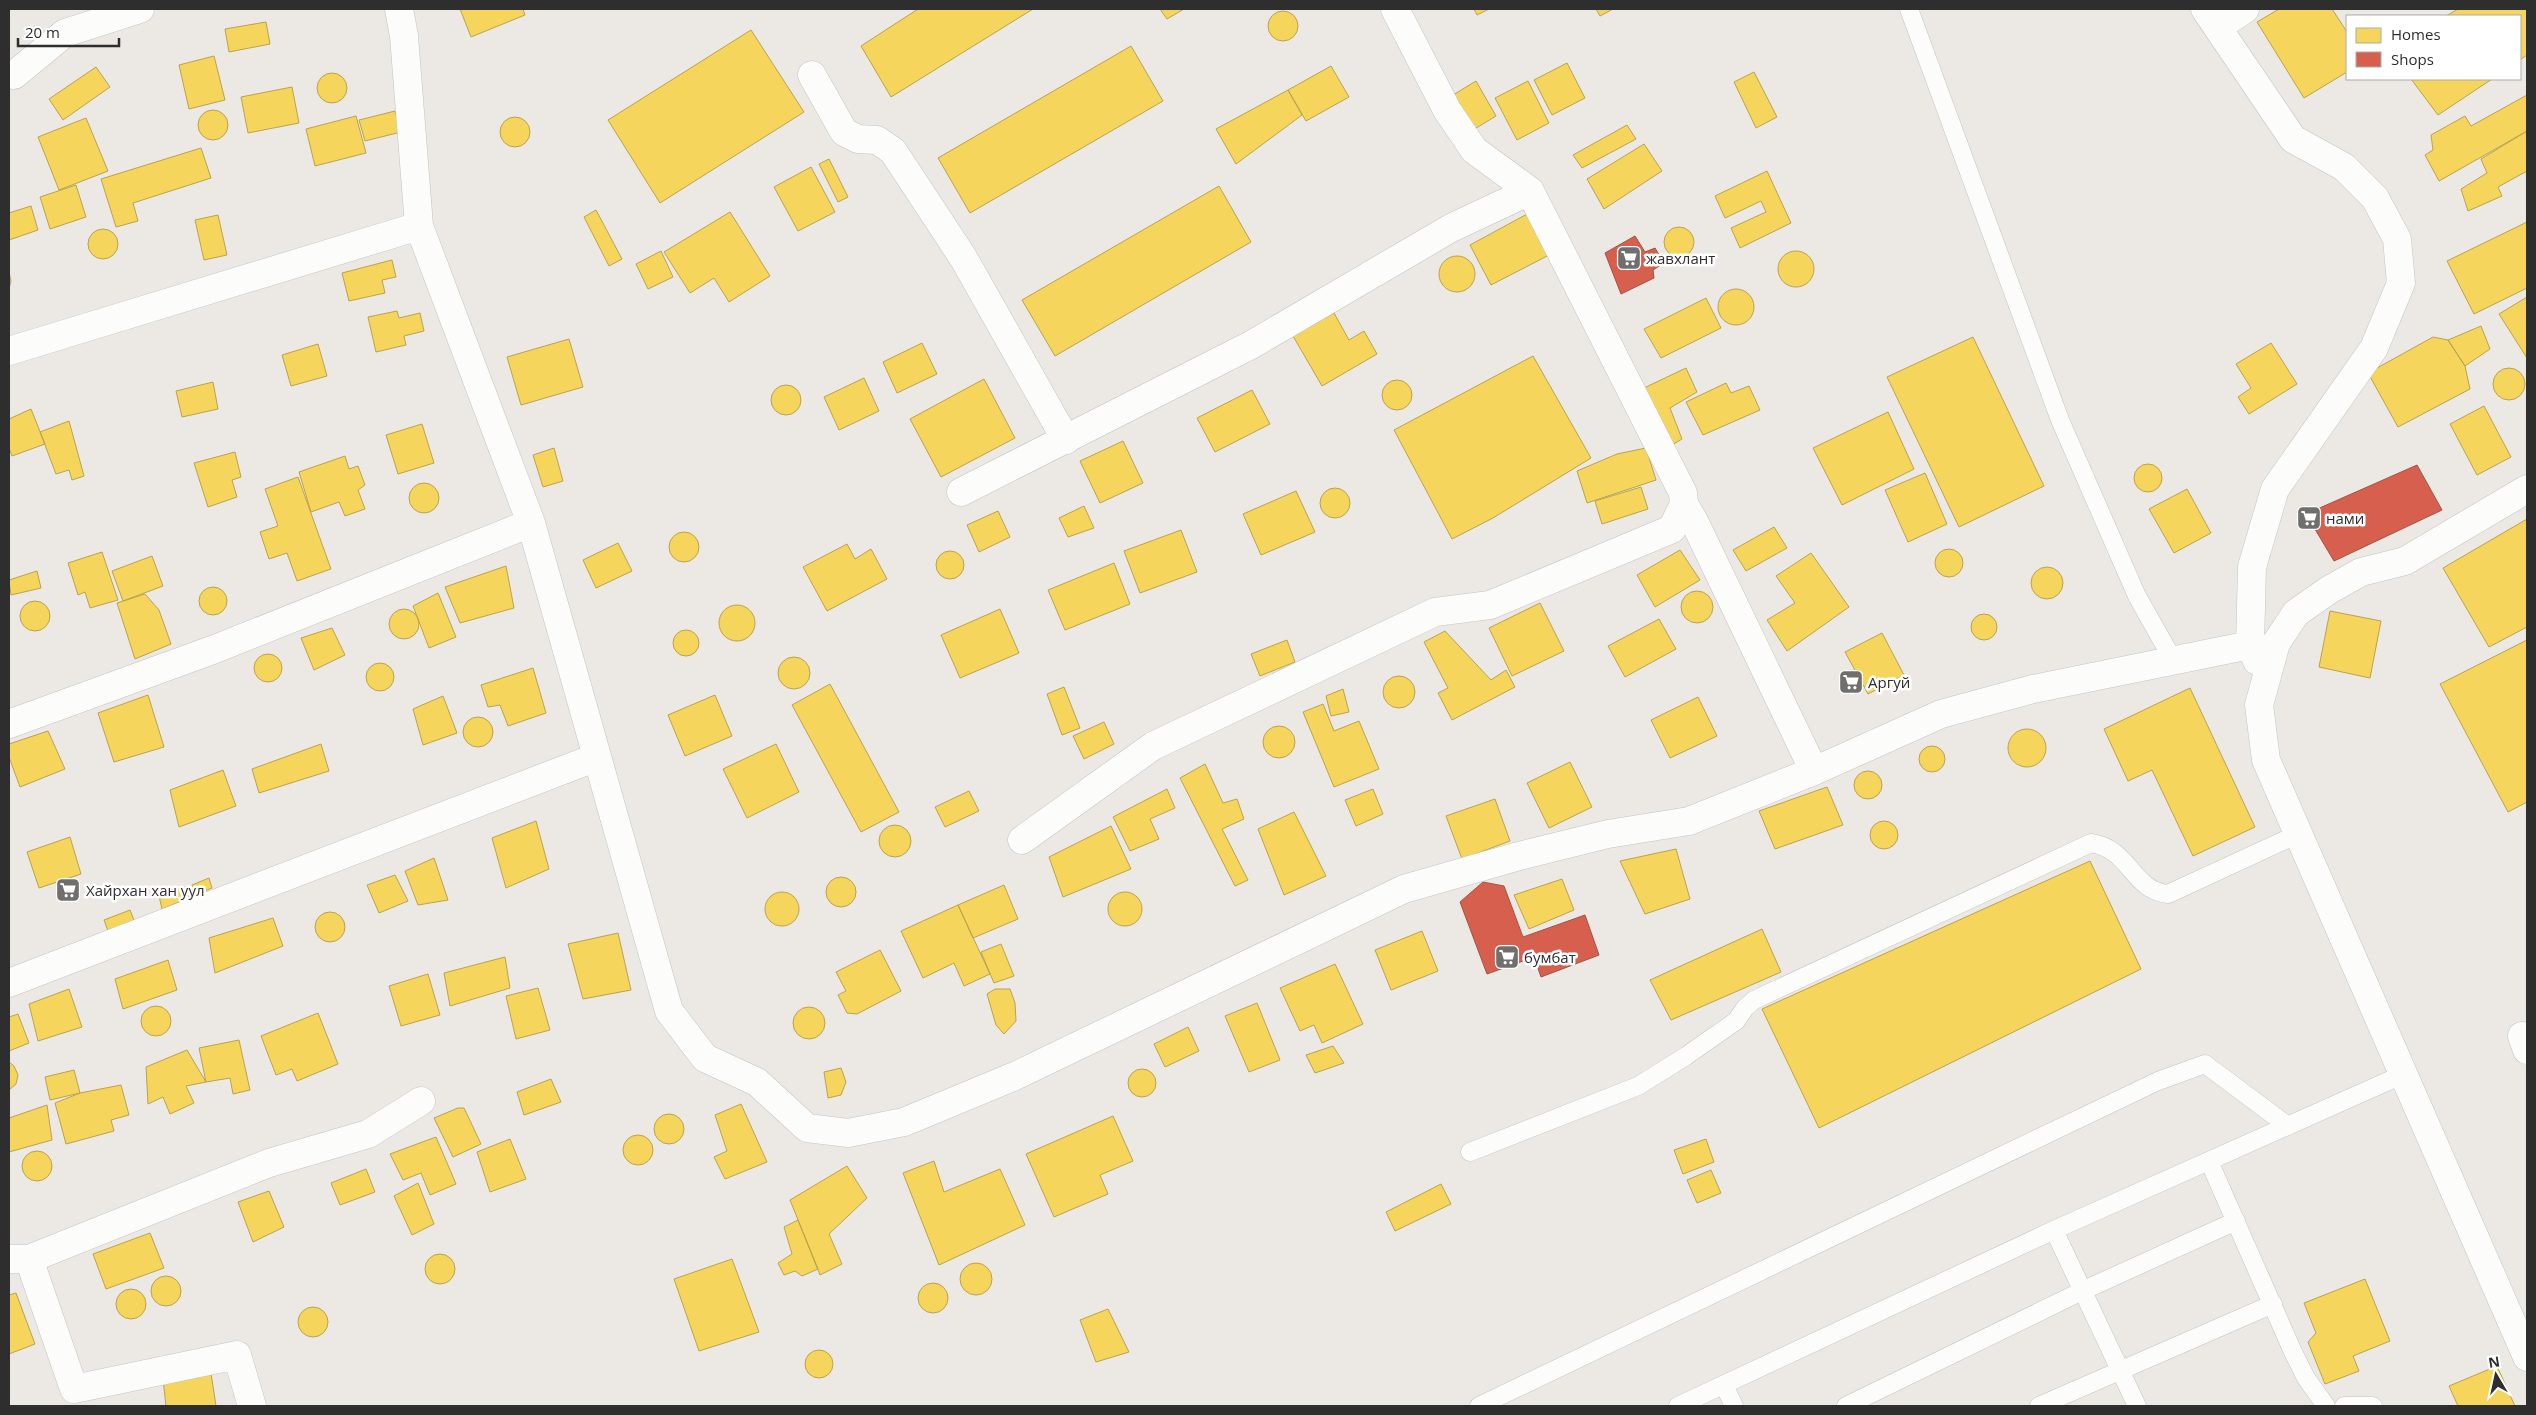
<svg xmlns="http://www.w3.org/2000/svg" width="2536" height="1415" viewBox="0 0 2536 1415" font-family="'Open Sans',sans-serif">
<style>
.homes{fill:#f6d55c;stroke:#baa34e}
.shops{fill:#d6604d;stroke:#a45144}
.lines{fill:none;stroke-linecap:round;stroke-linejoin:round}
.service-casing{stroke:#c5c4c5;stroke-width:19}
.minor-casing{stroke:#c5c4c5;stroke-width:29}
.service{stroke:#fcfcfb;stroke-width:18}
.minor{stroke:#fcfcfb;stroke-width:28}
.labels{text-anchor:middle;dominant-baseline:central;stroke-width:5;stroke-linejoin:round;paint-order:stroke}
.poi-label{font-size:15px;fill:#2e2e2e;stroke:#fff;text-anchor:start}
</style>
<rect width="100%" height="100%" fill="#ece8e4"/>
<!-- homes -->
<path class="homes" d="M460,9H523L525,15L471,37Z
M918,9H1033L891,97L861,46Z
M1160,9H1184L1167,19Z
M1474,9H1489L1477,15Z
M1596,9H1613L1600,16Z
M2279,9H2332L2347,32V72L2304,98L2257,22Z
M2458,9H2527V55L2520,60V16H2446Z
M1268 26a15 15 0 1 1 30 0a15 15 0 1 1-30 0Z
M266,22L270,44L229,52L225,29Z
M751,30L804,112L660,203L608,120Z
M1131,46L1163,101L970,213L938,158Z
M214,56L225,100L189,109L179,65Z
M1567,63L1585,98L1552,115L1534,80Z
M1331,66L1349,97L1306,121L1288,90Z
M96,67L110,87L63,120L49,99Z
M1754,72L1777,117L1756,128L1734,82Z
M317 88a15 15 0 1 1 30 0a15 15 0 1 1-30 0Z
M2411,79H2492L2438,115Z
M1476,81L1496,116L1468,133L1448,98Z
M1528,81L1549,123L1517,140L1495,98Z
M292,87L299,123L248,133L241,97Z
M1288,90L1302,115L1236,164L1216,129Z
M2527,95V131L2439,181L2425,155L2433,150L2431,135L2465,116L2471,126Z
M198 125a15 15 0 1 1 30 0a15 15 0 1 1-30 0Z
M395,111L401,132L365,141L359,120Z
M356,116L366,153L315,166L306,129Z
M500 132a15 15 0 1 1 30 0a15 15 0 1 1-30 0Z
M86,118L108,171L59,190L38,137Z
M1627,125L1636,139L1582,168L1573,155Z
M2527,131V171L2498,187L2502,196L2468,211L2461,189L2487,173L2481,159Z
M1644,144L1662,171L1604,209L1587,179Z
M201,148L211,178L133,203L138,221L116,227L101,179Z
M829,159L848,197L838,202L819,164Z
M811,167L835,212L798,231L774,187Z
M1767,171L1791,223L1740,248L1731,228L1766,212L1761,201L1725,218L1715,196Z
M76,185L86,217L50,229L40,197Z
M1219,186L1251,242L1055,356L1022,300Z
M31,206L38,230L9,240V213Z
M596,210L622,259L609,266L584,217Z
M730,212L770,276L729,302L714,278L690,293L664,252Z
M1529,213L1551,254L1491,285L1470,245Z
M218,215L227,255L204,260L195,220Z
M2527,222V288L2474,314L2447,261Z
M1664 242a15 15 0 1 1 30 0a15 15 0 1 1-30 0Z
M88 244a15 15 0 1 1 30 0a15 15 0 1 1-30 0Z
M661,251L673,277L648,289L636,264Z
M1778 269a18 18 0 1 1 36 0a18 18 0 1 1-36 0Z
M1439 274a18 18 0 1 1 36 0a18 18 0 1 1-36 0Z
M392,260L396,277L382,280L385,293L349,301L342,273Z
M9,272L11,281L9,289Z
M1718 307a18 18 0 1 1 36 0a18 18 0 1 1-36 0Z
M2527,297V358L2499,314Z
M1706,298L1721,328L1661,358L1644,329Z
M397,311L399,318L420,313L424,331L404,336L406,345L376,352L368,317Z
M1334,313L1349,340L1364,331L1377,354L1322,386L1293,336Z
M2481,326L2490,349L2465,366L2448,340Z
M1973,337L2044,486L1959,527L1887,377Z
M2433,337L2448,340L2465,366L2470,389L2398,427L2368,373Z
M569,339L583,387L521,405L507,357Z
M922,343L937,374L897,393L883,362Z
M2271,343L2297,384L2249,414L2238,397L2251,388L2236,364Z
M318,344L327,376L291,386L282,355Z
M1533,356L1591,458L1493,518L1452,539L1394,430Z
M2493 384a16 16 0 1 1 32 0a16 16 0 1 1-32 0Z
M1686,368L1697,392L1670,408L1682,439L1672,445L1644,388Z
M864,378L879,411L839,430L824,397Z
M984,379L1015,438L941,477L910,419Z
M1382 395a15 15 0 1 1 30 0a15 15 0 1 1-30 0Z
M213,382L218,409L182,417L176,391Z
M1726,383L1731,393L1749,386L1760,410L1703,435L1686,402Z
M771 400a15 15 0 1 1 30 0a15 15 0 1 1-30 0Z
M1252,390L1270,424L1215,452L1197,418Z
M2484,406L2511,457L2477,475L2450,424Z
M31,409L45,444L12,456L9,448V419Z
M1888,412L1914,469L1842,505L1813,448Z
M69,421L84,476L72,480L69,470L56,474L40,432Z
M422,424L434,463L398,474L386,435Z
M1123,441L1143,483L1100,503L1080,461Z
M554,448L563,481L543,487L533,455Z
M1646,448L1656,480L1587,503L1577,471L1617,454Z
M235,452L241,477L232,480L237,497L208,507L194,463Z
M345,456L349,469L358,466L365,485L358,490L365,509L345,516L339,502L311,512L299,472Z
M2134 478a14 14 0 1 1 28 0a14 14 0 1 1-28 0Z
M1925,473L1947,524L1908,542L1885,490Z
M298,477L331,569L297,581L287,553L269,559L260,532L278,526L265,489Z
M409 498a15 15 0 1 1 30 0a15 15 0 1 1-30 0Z
M1641,487L1648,509L1602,524L1595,501Z
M1320 503a15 15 0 1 1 30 0a15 15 0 1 1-30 0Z
M2187,489L2211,533L2174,553L2149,509Z
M1296,491L1315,532L1261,555L1243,514Z
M1084,506L1094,528L1068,537L1059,518Z
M998,511L1010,537L979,552L967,525Z
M2527,519V627L2489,647L2443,568Z
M1774,527L1787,548L1746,571L1733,550Z
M1181,530L1197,572L1140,593L1124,551Z
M669 547a15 15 0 1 1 30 0a15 15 0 1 1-30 0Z
M618,543L632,571L596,588L583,560Z
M847,544L855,559L871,549L887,579L827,611L803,567Z
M1935 563a14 14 0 1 1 28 0a14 14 0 1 1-28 0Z
M1680,550L1700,580L1655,607L1637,575Z
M936 565a14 14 0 1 1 28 0a14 14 0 1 1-28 0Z
M102,552L118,600L90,608L85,592L78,595L68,563Z
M1811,553L1849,607L1787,651L1767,620L1795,603L1776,576Z
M152,556L163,586L123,601L112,571Z
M1114,563L1130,604L1065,630L1048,590Z
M506,566L514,608L460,623L445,587Z
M2031 583a16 16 0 1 1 32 0a16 16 0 1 1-32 0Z
M37,571L41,588L11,595L9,580Z
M199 601a14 14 0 1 1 28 0a14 14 0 1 1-28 0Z
M1681 607a16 16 0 1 1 32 0a16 16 0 1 1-32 0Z
M438,593L456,637L429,648L413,606Z
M145,594L159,610L171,644L135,659L117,603Z
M20 616a15 15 0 1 1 30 0a15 15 0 1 1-30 0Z
M1540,603L1564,651L1512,676L1489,628Z
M719 623a18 18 0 1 1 36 0a18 18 0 1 1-36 0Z
M1000,609L1019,653L960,678L941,635Z
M389 624a15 15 0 1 1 30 0a15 15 0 1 1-30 0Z
M2330,611L2381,621L2370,678L2319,667Z
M1971 627a13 13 0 1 1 26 0a13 13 0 1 1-26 0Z
M1659,619L1676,649L1625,677L1608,646Z
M332,628L345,655L314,670L301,638Z
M673 643a13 13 0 1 1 26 0a13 13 0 1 1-26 0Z
M1445,631L1491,680L1506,670L1515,687L1452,720L1438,693L1448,688L1424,642Z
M1882,633L1904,675L1868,694L1845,652Z
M1287,640L1295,662L1260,676L1251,654Z
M2527,640V802L2508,812L2440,684Z
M254 668a14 14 0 1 1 28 0a14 14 0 1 1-28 0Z
M778 673a16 16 0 1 1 32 0a16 16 0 1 1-32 0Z
M366 677a14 14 0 1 1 28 0a14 14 0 1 1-28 0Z
M533,668L546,713L508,726L500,705L488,707L481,685Z
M1383 692a16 16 0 1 1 32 0a16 16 0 1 1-32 0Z
M830,684L899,812L861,832L792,705Z
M1064,687L1080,728L1062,735L1047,694Z
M2190,688L2255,827L2193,856L2152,770L2128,781L2104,729Z
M1343,689L1349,712L1331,716L1326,696Z
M148,695L164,747L114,762L98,713Z
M715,695L732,736L685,756L668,715Z
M443,696L457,733L423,745L413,709Z
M1698,697L1717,736L1670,758L1651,720Z
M1323,704L1334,731L1359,721L1379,769L1334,787L1303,712Z
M463 732a15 15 0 1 1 30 0a15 15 0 1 1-30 0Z
M1104,722L1114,744L1084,759L1073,736Z
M1263 742a16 16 0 1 1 32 0a16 16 0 1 1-32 0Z
M2008 748a19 19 0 1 1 38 0a19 19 0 1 1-38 0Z
M48,731L65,769L20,787L9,757V744Z
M321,744L329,771L259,793L252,769Z
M776,744L799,792L747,818L723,769Z
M1919 759a13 13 0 1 1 26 0a13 13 0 1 1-26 0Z
M1570,762L1592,807L1549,828L1527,783Z
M1205,764L1223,803L1237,799L1244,819L1222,829L1248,880L1235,886L1180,778Z
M223,770L236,806L179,827L170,790Z
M1854 785a14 14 0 1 1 28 0a14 14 0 1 1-28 0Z
M1827,787L1843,825L1775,849L1759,811Z
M1167,789L1175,808L1150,819L1159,839L1130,851L1113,817Z
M1373,789L1383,814L1356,826L1345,800Z
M969,791L979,811L945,827L935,807Z
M1495,799L1510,841L1462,859L1446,816Z
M1294,812L1326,876L1284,895L1258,829Z
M1870 835a14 14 0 1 1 28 0a14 14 0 1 1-28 0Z
M536,821L549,869L506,888L492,838Z
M879 841a16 16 0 1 1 32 0a16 16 0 1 1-32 0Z
M1111,826L1131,869L1063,897L1049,857Z
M70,837L81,874L39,888L27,852Z
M1676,849L1690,899L1645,914L1620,861Z
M434,858L448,900L418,905L405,871Z
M2090,861L2141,969L1819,1128L1762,1009Z
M395,875L408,901L379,913L367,885Z
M826 892a15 15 0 1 1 30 0a15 15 0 1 1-30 0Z
M209,878L212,888L195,895L192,885Z
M1562,879L1574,910L1529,929L1514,895Z
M1004,885L1018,919L973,938L958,905Z
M185,887L189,898L162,909L159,896Z
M765 909a17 17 0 1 1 34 0a17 17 0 1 1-34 0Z
M1108 909a17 17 0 1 1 34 0a17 17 0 1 1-34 0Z
M958,905L990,974L964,986L954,963L923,978L901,931Z
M130,910L134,920L108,931L104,920Z
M315 927a15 15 0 1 1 30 0a15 15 0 1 1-30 0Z
M273,918L283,946L215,973L209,938Z
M1762,929L1781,972L1671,1020L1650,980Z
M1422,931L1438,971L1391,990L1375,950Z
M618,933L631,990L583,999L568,944Z
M1001,944L1014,976L994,983L981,952Z
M880,950L901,991L857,1014L847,1013L838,995L846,991L836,972Z
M505,957L510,988L450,1006L444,973Z
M168,960L177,990L123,1009L115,979Z
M1335,964L1363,1024L1322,1043L1314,1025L1300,1031L1280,988Z
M428,974L440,1015L401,1026L389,986Z
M538,988L550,1030L516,1039L506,996Z
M69,989L82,1027L38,1041L29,1004Z
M995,989H1010L1015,1003L1016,1021L1004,1034L996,1025L987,994Z
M1257,1003L1280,1060L1249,1072L1225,1016Z
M141 1021a15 15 0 1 1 30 0a15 15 0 1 1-30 0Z
M793 1023a16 16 0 1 1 32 0a16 16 0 1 1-32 0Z
M318,1013L338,1064L297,1081L292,1069L276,1075L261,1036Z
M18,1014L29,1043L9,1051V1017Z
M1188,1027L1199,1051L1165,1067L1154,1044Z
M239,1040L250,1090L233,1094L230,1078L206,1082L199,1048Z
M1333,1046L1344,1063L1315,1073L1306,1055Z
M187,1050L206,1082L186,1086L194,1103L170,1114L163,1097L148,1104L146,1067Z
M9,1062L14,1066L18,1075L16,1084L9,1090Z
M841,1068L846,1082L841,1095L828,1098L824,1072Z
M1128 1083a14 14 0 1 1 28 0a14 14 0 1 1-28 0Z
M74,1070L80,1093L50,1100L45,1077Z
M551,1079L561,1102L524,1115L517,1092Z
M121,1085L129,1115L111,1120L114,1131L66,1144L55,1103L80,1093Z
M741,1104L767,1162L725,1179L714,1157L727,1151L715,1115Z
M47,1105L52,1140L9,1152V1118Z
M458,1108H464L481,1144L453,1157L434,1118Z
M654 1129a15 15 0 1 1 30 0a15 15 0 1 1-30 0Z
M1113,1116L1133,1161L1100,1175L1108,1194L1054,1217L1026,1154Z
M623 1150a15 15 0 1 1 30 0a15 15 0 1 1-30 0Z
M436,1137L456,1184L430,1195L421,1173L403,1180L390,1154Z
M510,1139L526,1179L490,1192L477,1152Z
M1706,1139L1714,1162L1683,1174L1674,1150Z
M22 1166a15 15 0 1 1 30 0a15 15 0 1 1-30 0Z
M934,1161L944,1192L1000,1169L1025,1225L939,1265L903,1173Z
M847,1166L867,1198L829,1234L842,1264L820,1275L790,1200Z
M366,1169L375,1192L340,1205L331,1183Z
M1711,1170L1721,1193L1697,1203L1687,1180Z
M418,1183L434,1224L412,1235L394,1196Z
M1441,1184L1451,1204L1395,1231L1386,1212Z
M269,1191L284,1227L253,1242L238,1202Z
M798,1220L818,1269L802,1276L795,1271L784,1275L778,1263L792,1254L784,1227Z
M150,1233L164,1268L106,1289L93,1254Z
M425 1269a15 15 0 1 1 30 0a15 15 0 1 1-30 0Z
M732,1259L759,1332L699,1351L674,1279Z
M960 1279a16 16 0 1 1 32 0a16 16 0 1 1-32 0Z
M151 1291a15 15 0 1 1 30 0a15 15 0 1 1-30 0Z
M2365,1279L2390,1341L2353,1356L2359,1371L2325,1384L2308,1342L2316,1333L2304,1303Z
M918 1298a15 15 0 1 1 30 0a15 15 0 1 1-30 0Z
M116 1304a15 15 0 1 1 30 0a15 15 0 1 1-30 0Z
M16,1293L35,1344L9,1354V1295Z
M298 1322a15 15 0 1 1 30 0a15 15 0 1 1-30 0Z
M1108,1309L1129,1352L1096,1362L1080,1320Z
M805 1364a14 14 0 1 1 28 0a14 14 0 1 1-28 0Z
M2497,1366L2515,1406H2458L2449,1386Z
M211,1373L216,1406H166L163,1379Z"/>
<!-- shops -->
<path class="shops" d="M1635,236L1645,252L1655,248L1664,263L1653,270L1654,278L1621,294L1605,253Z
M2417,465L2442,510L2334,561L2306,514Z
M1483,882L1504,886L1523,937L1585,915L1599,955L1541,977L1534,957L1487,974L1460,902Z"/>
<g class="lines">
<defs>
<path id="service" d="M1909,9L2060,420L2137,596L2173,660
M1470,1152L1638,1086L1686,1056L1736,1021L1745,1008L1754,1000L2091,843C2131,849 2131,890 2168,894L2298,834
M2209,1161L2293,1352L2306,1378L2326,1406
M2054,1230L2137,1406
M1724,1385L1734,1406
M1479,1406L2158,1081L2205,1064L2288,1126
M1678,1406L2054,1230L2404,1074
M1846,1406L2082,1291L2236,1221
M2039,1406L2273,1304
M2344,1406H2373"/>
<path id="minor" d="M399,9L404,36L419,226
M1395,9L1447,110L1474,150L1530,191L1683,493L1684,504L1694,521L1814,771L1941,714L2033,689L2250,645
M2205,9L2293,139L2344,167L2375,198L2397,239L2401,283L2374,348L2275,489L2252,567L2250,645L2257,661
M2218,27L2245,9
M14,75L65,33L140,9
M812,75L844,132L858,139L877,140L893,151L964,259L1066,440
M9,351L419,226L531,523L669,1011L705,1058L757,1082L807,1128L848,1133L904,1122L1015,1076L1404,889L1519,856L1608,834L1689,821L1814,771
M2527,489L2405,561L2361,572L2329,590L2296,613L2276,643L2259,705L2266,760L2527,1357
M961,492L1251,345L1451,228L1530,191
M9,724L215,649L531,523
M1022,840L1153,746L1435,612L1490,605L1672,529L1684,504
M9,983L597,757
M2522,1036L2527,1050
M9,1259H29L269,1163L368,1134L421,1101
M29,1259L74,1389L237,1355L252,1406"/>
</defs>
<!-- service casing -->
<use href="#service" class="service-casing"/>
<!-- minor casing -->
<use href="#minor" class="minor-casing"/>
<!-- service -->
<use href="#service" class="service"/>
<!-- minor -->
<use href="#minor" class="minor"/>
</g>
<!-- icons -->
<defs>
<symbol id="supermarket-square" viewBox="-11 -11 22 22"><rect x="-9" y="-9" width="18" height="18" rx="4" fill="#706f6e" stroke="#fff"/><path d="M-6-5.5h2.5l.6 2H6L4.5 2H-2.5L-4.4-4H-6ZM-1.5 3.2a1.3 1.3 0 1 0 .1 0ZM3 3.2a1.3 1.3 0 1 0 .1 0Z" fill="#fff"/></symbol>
</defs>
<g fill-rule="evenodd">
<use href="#supermarket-square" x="1615" y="244" width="28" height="28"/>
<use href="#supermarket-square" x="2295" y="504" width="28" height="28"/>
<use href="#supermarket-square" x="1837" y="668" width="28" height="28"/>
<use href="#supermarket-square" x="54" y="876" width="28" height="28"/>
<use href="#supermarket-square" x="1493" y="943" width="28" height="28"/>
</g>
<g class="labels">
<!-- poi labels -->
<g class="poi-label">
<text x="1646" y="258">жавхлант</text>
<text x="2326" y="518">нами</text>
<text x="1868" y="682">Аргуй</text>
<text x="86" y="890">Хайрхан хан уул</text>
<text x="1524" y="957">бумбат</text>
</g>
</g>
<!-- border -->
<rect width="2536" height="1415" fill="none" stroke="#2e2e2e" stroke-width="20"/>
<!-- legend -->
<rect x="2346" y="15" width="175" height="65" fill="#ffffff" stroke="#ababab"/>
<rect x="2356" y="28" width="25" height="15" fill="#f6d55c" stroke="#ababab"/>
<text x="2391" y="40" font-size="15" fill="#2e2e2e">Homes</text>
<rect x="2356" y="52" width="25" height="15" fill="#d6604d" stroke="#ababab"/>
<text x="2391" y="65" font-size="15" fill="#2e2e2e">Shops</text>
<!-- north arrow -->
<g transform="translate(2496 1375) rotate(351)" stroke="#ffffff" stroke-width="4" paint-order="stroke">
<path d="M0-4L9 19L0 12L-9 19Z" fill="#2e2e2e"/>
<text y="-8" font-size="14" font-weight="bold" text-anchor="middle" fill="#2e2e2e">N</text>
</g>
<!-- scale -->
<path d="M18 38v8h101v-8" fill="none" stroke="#2e2e2e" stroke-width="2.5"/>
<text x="25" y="38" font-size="15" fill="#2e2e2e" stroke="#ffffff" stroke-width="4" paint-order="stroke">20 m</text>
</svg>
